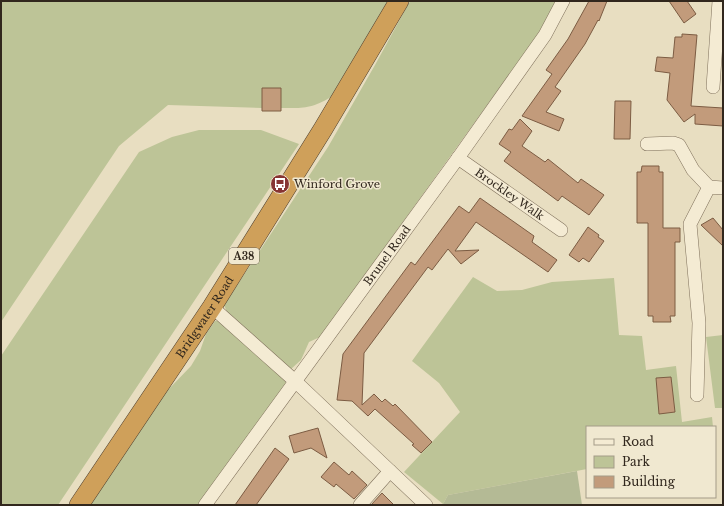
<svg xmlns="http://www.w3.org/2000/svg" width="724" height="506" viewBox="0 0 724 506" font-family="'Libre Baskerville',serif">
<style>
.green{fill:#bdc497}
.cemetery{fill:#b4ba95}
.building{fill:#c29b7b;stroke:#7c5c43}
.lines{fill:none;stroke-linecap:round;stroke-linejoin:round}
.minor-casing{stroke:#7f705b;stroke-width:14}
.highway-casing{stroke:#4d3e2f;stroke-width:20}
.minor{stroke:#f4ebd3;stroke-width:13}
.highway{stroke:#cfa05a;stroke-width:19}
.labels{text-anchor:middle;dominant-baseline:central;stroke-width:3;stroke-linejoin:round;paint-order:stroke}
.shield{fill:#f0e8d0;stroke:#6a6153;stroke-width:1}
.shield-label{font-size:10px;font-weight:bold;fill:#31271d}
.poi-label{font-size:11px;fill:#31271d;stroke:#f0e8d0;text-anchor:start}
.street-label{font-size:11px;fill:#31271d;stroke:#f0e8d0}
</style>
<rect width="100%" height="100%" fill="#e8dec1"/>
<!-- green -->
<path class="green" d="M1,1H388L331,97C311,109 304,108 281,108L262,88V108L168,105L119,146L1,322Z
M410,1H558L534,40L320,337L309,342L301,360L291,369L227,312L224,305L328,147L375,65Z
M199,130H261L299,144L58,505H1V356L139,152L172,137Z
M473,277L497,291L522,290L552,282L614,278L619,335L642,336L646,370L676,366L682,422L712,417L713,427H587V469L448,495L443,504L404,472L460,412L439,383L412,361Z
M215,321H218L285,380L286,383L199,505H87L166,392L191,366L200,351L206,334Z
M723,335V408H715L706,337Z"/>
<!-- cemetery -->
<path class="cemetery" d="M577,471L582,505L443,504L448,495Z"/>
<!-- building -->
<path class="building" d="M589,1H607L599,21L598,20L585,44L555,87L561,91L546,112L564,119L559,131L522,116L552,74L546,70L568,39Z
M669,1H687L696,14L684,23Z
M682,34L697,35L691,106L723,108V126L695,124V114L684,122L667,100L670,73L655,71L657,57L673,58L675,37H682Z
M262,88H281V111H262Z
M615,101H631L630,139H614Z
M520,119L532,131L522,146L545,162L548,159L578,183L581,179L604,195L589,215L562,196L558,201L504,161L511,152L499,144L509,129L512,130Z
M642,166H659V172H663V228H680V242H675V316H670L671,322H653V316H648V223H637V172H641Z
M480,198L534,236L532,242L557,260L548,272L476,222L455,251L479,250L461,264L448,249L432,270L428,267L364,353L362,405L374,394L382,402L385,399L393,406L395,404L432,442L421,453L412,445L414,444L375,409L368,416L352,401L337,400L343,354L411,262L415,265L459,206L469,213Z
M713,218L723,230V246L701,225Z
M588,227L599,235L598,237L604,241L589,262L583,258L579,262L569,255Z
M671,377L675,412L659,414L656,378Z
M318,428L327,458L311,448L294,453L289,436Z
M275,448L289,459L256,505H235Z
M334,462L349,475L352,471L367,485L354,499L336,484L334,487L321,477Z
M382,493L394,505H371Z"/>
<g class="lines">
<defs>
<g id="minor">
<path d="M713,87L719,1"/>
<path d="M647,144L673,143L679,145L693,170L709,187"/>
<path id="s1" d="M458,158L561,230"/>
<path d="M212,307L295,381L426,505"/>
<path d="M697,395L699,323L690,224L709,187L723,188"/>
<path id="s2" d="M205,505L458,158L545,35L563,1"/>
<path d="M360,505L390,471"/>
</g>
<g id="highway">
<path id="s3" d="M79,505L212,307L323,129L399,1"/>
</g>
</defs>
<!-- minor casing -->
<use href="#minor" class="minor-casing"/>
<!-- highway casing -->
<use href="#highway" class="highway-casing"/>
<!-- minor -->
<use href="#minor" class="minor"/>
<!-- highway -->
<use href="#highway" class="highway"/>
</g>
<!-- icons -->
<defs>
<symbol id="bus-disc" viewBox="-11 -11 22 22"><circle r="9.5" fill="#873432" stroke="#f0e8d0"/><path d="M-5-6H5V4H4V6H2V4H-2V6H-4V4H-5ZM-3.5-4V0h7V-4ZM-3.5 1.2v1.5H-2V1.2ZM2 1.2v1.5H3.5V1.2Z" fill="#fff"/></symbol>
</defs>
<g fill-rule="evenodd">
<use href="#bus-disc" x="269" y="173" width="22" height="22"/>
</g>
<g class="labels">
<!-- shield labels -->
<rect class="shield" x="229" y="248" width="30" height="16" rx="3"/>
<g class="shield-label">
<text x="244" y="256">A38</text>
</g>
<!-- poi labels -->
<g class="poi-label">
<text x="294" y="184">Winford Grove</text>
</g>
<!-- street labels -->
<g class="street-label">
<text stroke="none"><textPath href="#s1" startOffset="63">Brockley Walk</textPath></text>
<text stroke="none"><textPath href="#s2" startOffset="309">Brunel Road</textPath></text>
<text stroke="none"><textPath href="#s3" startOffset="226">Bridgwater Road</textPath></text>
</g>
</g>
<!-- border -->
<rect width="724" height="506" fill="none" stroke="#31271d" stroke-width="4"/>
<!-- legend -->
<rect x="586" y="426" width="130" height="72" fill="#f0e8d0" stroke="#a49b88"/>
<rect x="594" y="439" width="20" height="6" fill="#f4ebd3" stroke="#a49b88"/>
<text x="622" y="446" font-size="12" fill="#31271d">Road</text>
<rect x="594" y="456" width="20" height="12" fill="#bdc497" stroke="#a49b88"/>
<text x="622" y="466" font-size="12" fill="#31271d">Park</text>
<rect x="594" y="476" width="20" height="12" fill="#c29b7b" stroke="#a49b88"/>
<text x="622" y="486" font-size="12" fill="#31271d">Building</text>
</svg>
